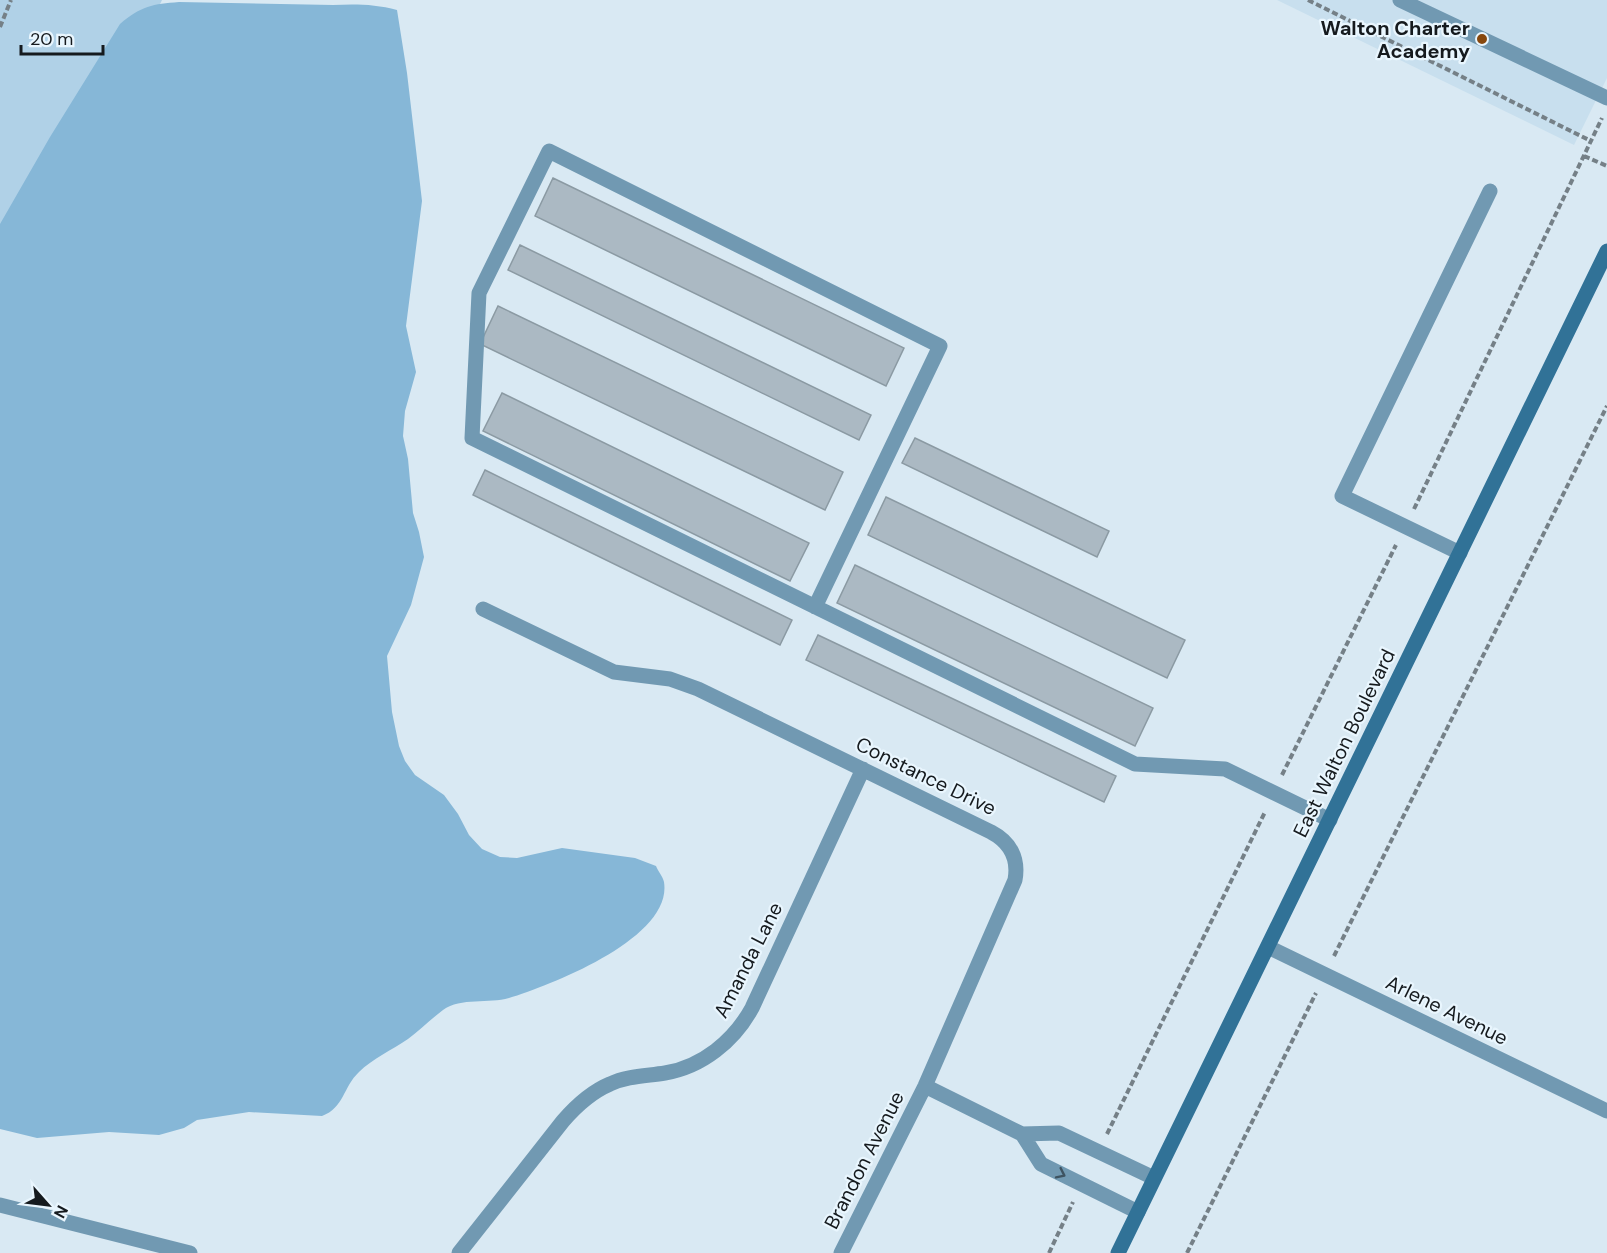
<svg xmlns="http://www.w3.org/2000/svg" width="1607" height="1253" viewBox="0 0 1607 1253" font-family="'DM Sans',sans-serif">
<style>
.built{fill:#c8dfee}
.green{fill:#b0d1e7}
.water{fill:#86b7d7}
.building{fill:#abb9c3;stroke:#8b9aa3;stroke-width:1.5}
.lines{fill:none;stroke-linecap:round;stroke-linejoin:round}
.path{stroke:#758087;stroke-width:4;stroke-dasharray:6 3;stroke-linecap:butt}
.lane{stroke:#7199b2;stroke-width:15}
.street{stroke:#7199b2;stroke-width:15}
.secondary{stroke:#317297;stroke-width:15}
.oneway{stroke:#3e5361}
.poi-dot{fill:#87480e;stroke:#e9f6fe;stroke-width:2}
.labels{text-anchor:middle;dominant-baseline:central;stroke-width:4.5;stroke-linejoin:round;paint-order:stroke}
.poi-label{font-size:20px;font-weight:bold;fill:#151a1e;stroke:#e9f6fe;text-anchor:end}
.street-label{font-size:20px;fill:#151a1e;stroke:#e9f6fe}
</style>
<rect width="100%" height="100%" fill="#d9e9f3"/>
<!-- built -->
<path class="built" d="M1277,0H1607V78L1574,145Z"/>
<!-- green -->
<path class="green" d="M0,0H162L9,321L0,317Z"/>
<!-- water -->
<path class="water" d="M179,2L333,5C355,4 375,4 397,10L407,73L422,201L406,326L416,372L405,411L403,436L408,459L413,513L419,532L424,557L411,605L387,656L392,712L399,746L405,761L415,775L444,795L458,814L469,835L482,849L500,857L517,858L562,848L635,858L656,866C658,871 663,877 664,882C673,938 551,985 509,998C489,1004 461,997 443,1010C431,1019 420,1030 408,1039C392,1050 372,1059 359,1072C343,1087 344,1108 322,1116L249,1112L197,1120L184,1128L159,1135L109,1132L37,1138L0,1129V224L50,137L120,24C141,6 153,4 179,2Z"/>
<!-- building -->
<path class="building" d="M553,178L904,348L886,386L535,216Z
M520,245L871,415L859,440L508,270Z
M498,306L843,472L825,510L480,344Z
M502,393L809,543L790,581L483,431Z
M915,438L1109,531L1097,557L902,463Z
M485,470L792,620L780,645L473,495Z
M886,497L1185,640L1167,678L868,535Z
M855,565L1153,708L1135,746L837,603Z
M818,635L1116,776L1104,802L806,660Z"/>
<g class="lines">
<!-- path -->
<path class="path" d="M1308,0L1591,141
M0,27L11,0
M1584,156L1607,166
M1414,509L1602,118
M1282,775L1396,545
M1334,956L1607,406
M1107,1134L1265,812
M1049,1253L1073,1202
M1187,1253L1316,993"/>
<!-- lane -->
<path class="lane" d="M1400,0L1607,98
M1460,553L1342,496L1490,191
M815,607L940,346L549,151L479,293L472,438L1135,764L1225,769L1330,820"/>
<!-- street -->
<path class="street" d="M483,609L614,672L670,679L698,689L991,832C1010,842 1019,858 1015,880L925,1086L841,1253
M1268,947L1607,1111
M925,1086L1022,1134L1059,1133L1154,1178
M1022,1134L1041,1164L1138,1212
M0,1205L190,1253
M459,1253L563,1121C576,1106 591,1092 610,1084C627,1076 646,1076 665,1073C702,1067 734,1041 752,1008L863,769"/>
<!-- secondary -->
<path class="secondary" d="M1118,1253L1607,251"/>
</g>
<!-- one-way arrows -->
<defs><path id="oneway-chevron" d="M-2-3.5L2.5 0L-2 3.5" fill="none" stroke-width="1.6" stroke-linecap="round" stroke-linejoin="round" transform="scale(1.5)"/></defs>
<use class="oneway" href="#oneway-chevron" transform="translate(1061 1174) rotate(26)"/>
<!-- markers -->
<circle class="poi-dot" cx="1482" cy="39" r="6"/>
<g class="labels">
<!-- poi labels -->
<g class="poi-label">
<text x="1470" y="28">Walton Charter<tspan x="1470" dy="23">Academy</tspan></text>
</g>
<!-- street labels -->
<g class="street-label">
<text transform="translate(1344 743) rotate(-64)">East Walton Boulevard</text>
<text transform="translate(926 776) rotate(26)">Constance Drive</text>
<text transform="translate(748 960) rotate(-63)">Amanda Lane</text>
<text transform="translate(1447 1010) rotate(26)">Arlene Avenue</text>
<text transform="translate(864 1160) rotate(-63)">Brandon Avenue</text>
</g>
</g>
<!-- north arrow -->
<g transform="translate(48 1205) rotate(118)" stroke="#e9f6fe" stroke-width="4.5" paint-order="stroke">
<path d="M0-4.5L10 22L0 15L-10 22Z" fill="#151a1e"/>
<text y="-9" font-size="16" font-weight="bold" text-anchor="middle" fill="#151a1e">N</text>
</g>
<!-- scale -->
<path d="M21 45v9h82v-9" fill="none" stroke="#151a1e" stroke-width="3"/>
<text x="30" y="45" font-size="18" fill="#151a1e" stroke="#e9f6fe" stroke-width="4.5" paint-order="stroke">20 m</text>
</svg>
